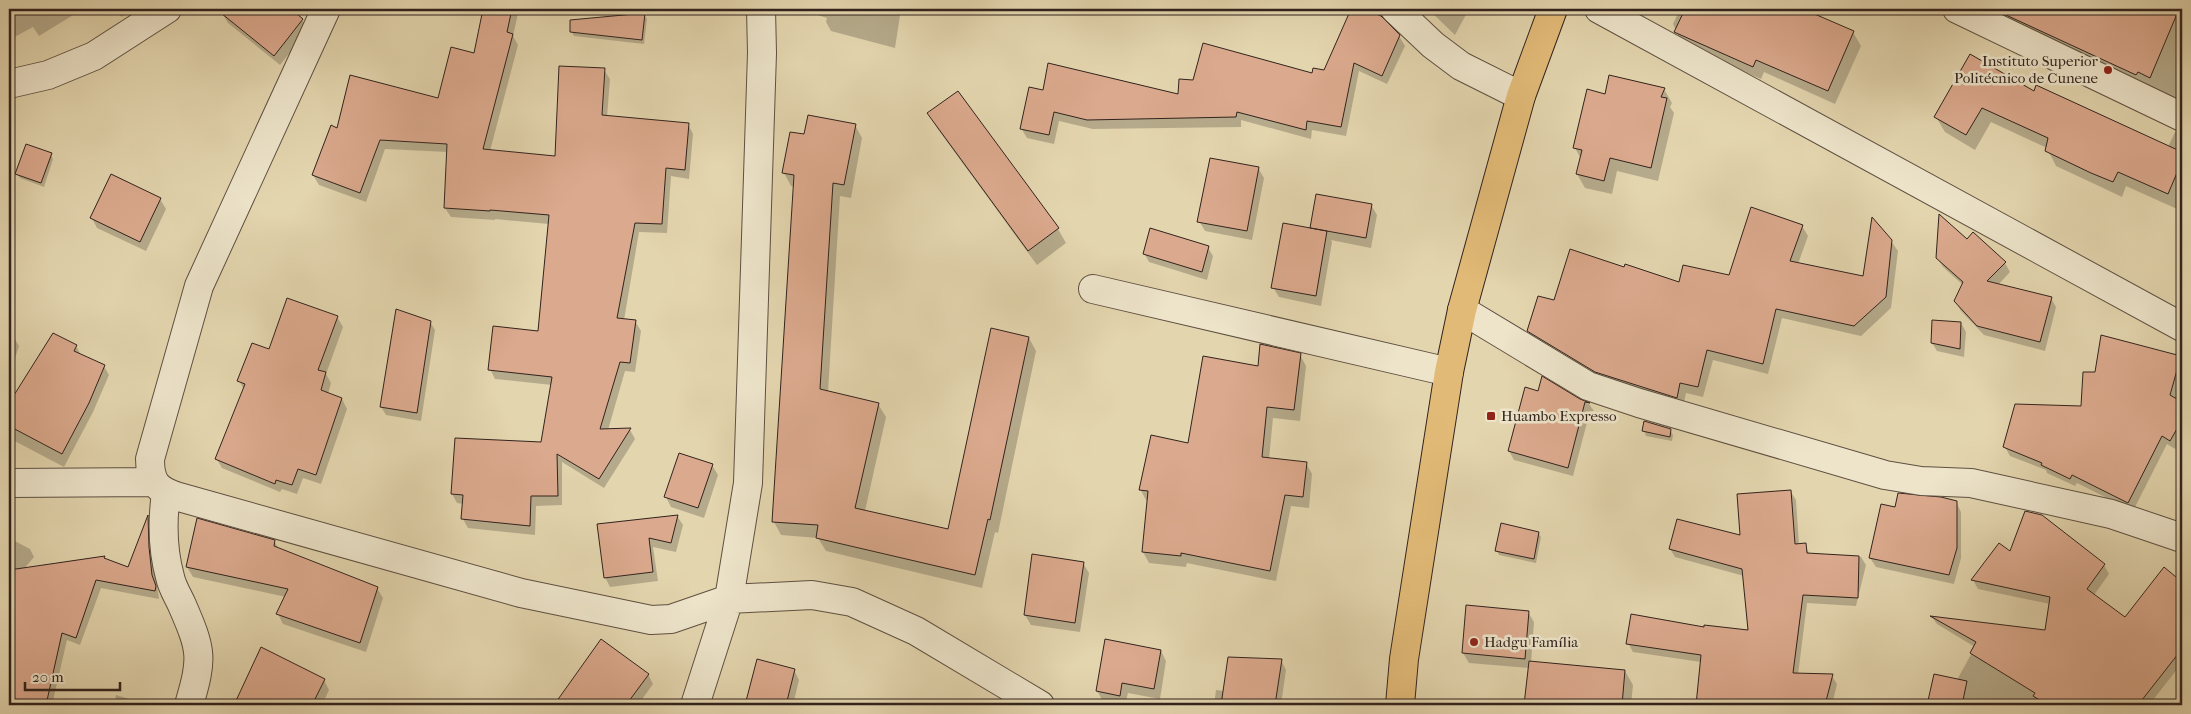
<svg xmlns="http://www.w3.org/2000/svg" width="2191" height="714" viewBox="0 0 2191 714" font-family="'IM FELL French Canon',serif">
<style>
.shadow{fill:#0003}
.building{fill:#dba98d;stroke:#31231d}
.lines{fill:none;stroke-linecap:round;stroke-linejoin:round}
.minor-casing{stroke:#5e5041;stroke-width:30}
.major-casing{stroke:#31231d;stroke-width:30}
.minor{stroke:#ede4ca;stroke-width:28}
.major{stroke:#e2ba77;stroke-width:28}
.poi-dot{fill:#8f2418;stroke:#ede4ca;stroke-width:2}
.labels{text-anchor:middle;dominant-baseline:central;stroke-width:5;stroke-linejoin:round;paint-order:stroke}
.poi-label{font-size:15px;fill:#31231d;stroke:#ede4ca;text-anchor:start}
</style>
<rect width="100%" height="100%" fill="#e3d5ae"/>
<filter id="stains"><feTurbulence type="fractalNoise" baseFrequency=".004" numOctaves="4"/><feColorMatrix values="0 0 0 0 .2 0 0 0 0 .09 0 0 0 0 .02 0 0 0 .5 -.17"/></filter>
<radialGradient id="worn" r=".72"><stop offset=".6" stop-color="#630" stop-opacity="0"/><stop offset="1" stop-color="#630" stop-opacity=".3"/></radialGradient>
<!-- shadow -->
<path class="shadow" d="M9,9H83L39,36L33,27L9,40Z
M91,9H102L98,14Z
M112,9H129L122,17Z
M226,9H289L302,20L308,30L280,65L228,23L222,13Z
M485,9H519L513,36L518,45L490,151L556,157L604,70L610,79L607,117L688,124L693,134L689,179L671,176L667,233L639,232L624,320L635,321L641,331L635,372L625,371L608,430H630L635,439L604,488L562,462V505L536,506L535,535L468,528L463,519L464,504L457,503L452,494L542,443L552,385L495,379L490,369L539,333L549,224L495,219V220L451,217L445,208L448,152L385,149L366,202L319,185L313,175L338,129L438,99L475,55Z
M803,9H901L895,48L831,31L826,22L827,18L805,11Z
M1353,9H1367L1399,36L1405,46L1387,84L1359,71L1346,136L1312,130L1311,139L1241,120V127L1093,129L1059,121L1054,144L1027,138L1021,128L1044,92L1179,96L1194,82L1313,75L1325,71Z
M1428,9H1469L1455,35Z
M1680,9H1800L1853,32L1861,46L1835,104L1764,72L1761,79L1683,45L1673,24Z
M1989,9H2182V102L1995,20Z
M644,15L647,19L644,44L574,36L571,31Z
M1664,89L1672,103L1670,107L1674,113L1658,181L1617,171L1612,194L1585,188L1577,174L1581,159L1575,148Z
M958,92L1058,229L1066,243L1037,265L937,128L929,114Z
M2034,92L2168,147L2175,132L2182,133V195L2177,209L2126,186L2122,197L2101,187L2056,166L2047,148L1991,122L1975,150L1945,132L1936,117Z
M855,125L862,138L851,198L840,196L828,392L878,404L886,417L865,511L949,531L1029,338L1036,351L998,533L995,532L982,588L826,551L818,538L781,535L774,522L794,187L791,186L784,173L806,135Z
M51,155L53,159L44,187L20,178L17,174Z
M1258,168L1264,178L1252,240L1205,231L1199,221Z
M160,199L166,209L146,251L97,228L92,218Z
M1371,205L1377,215L1371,248L1331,240L1332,242L1321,306L1279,297L1273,287L1313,230Z
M1802,226L1808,236L1798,264L1864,278L1891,241L1898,251L1891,308L1861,336L1782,318L1768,374L1713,360L1703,397L1686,393L1683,408L1602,382L1534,341L1528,331L1555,302L1625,269L1680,284L1730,277Z
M1967,241L2005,263L2010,272L1998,285L2051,298L2056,307L2045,351L1984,335L1961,311L1955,301L1963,285L1943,267L1937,258Z
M1208,248L1213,256L1207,280L1149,262L1144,253Z
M337,317L343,327L326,374L331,383L328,394L342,399L347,409L321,484L303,478L297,494L282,489L280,492L222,468L216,458L244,390L239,380L269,351Z
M430,322L435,330L421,421L386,415L381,407Z
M1961,323L1966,332L1964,357L1937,351L1932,343Z
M9,333L13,336L19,346L9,376Z
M54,335L76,346L81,355L104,366L109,375L93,412L64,467L9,438V405Z
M1300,355L1306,366L1300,421L1273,418L1269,459L1306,463L1312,474L1309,508L1291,506L1276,581L1187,563L1186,567L1149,563L1143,552L1149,501L1146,500L1140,489L1189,445L1259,367Z
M2180,357L2182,361L2180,385L2182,386V437L2175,449L2167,444L2133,511L2077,483L2075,486L2047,473L2046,470L2010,456L2005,447L2082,407L2096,373Z
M1579,400L1589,404L1594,411H1590L1573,476L1514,460L1509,451Z
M1670,430L1673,435L1672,441L1646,436L1644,431Z
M712,465L718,475L704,518L671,507L666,497Z
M1791,492L1796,500L1799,545H1805L1810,555L1861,557L1866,565L1856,606L1807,603L1798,675L1832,676L1837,684L1832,705H1697L1701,662L1633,652L1628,643L1705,628L1749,632L1744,576L1675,557L1670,549L1742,537Z
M1956,502L1961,512V558L1954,584L1876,567L1870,558L1896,509Z
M677,516L683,525L676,552L653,547L658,581L610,587L605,577L599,525Z
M2041,516L2104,565L2109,574L2094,595L2125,619L2164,569L2182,583V663L2149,705H1929L1935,675L1957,680L1975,647L1937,624L1932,617L2046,632L2050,604L1978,589L1973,580L2011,553Z
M148,518L152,525L153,556L159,599L101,588L80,645L67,640L52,705H9V538L30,549L34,557L23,570L104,558L106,560L129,568Z
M1538,533L1541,537L1536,563L1499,555L1497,551Z
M274,541L279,549L377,588L383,598L366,652L283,624L278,614L286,597L193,577L187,567Z
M1083,563L1089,573L1080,632L1031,625L1025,615Z
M1528,612L1534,622L1531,662L1625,671L1633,685L1631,705H1526L1529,668L1469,663L1463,653Z
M601,641L648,674L653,684L638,705H555Z
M262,649L324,680L329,690L322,705H236Z
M1161,651L1166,661L1160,699L1128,693L1125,705L1103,701L1097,691Z
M1281,660L1286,670L1281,705H1214L1216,690L1224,691Z
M758,661L794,670L799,680L793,705H746Z
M116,695L150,705H114Z"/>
<!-- building -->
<path class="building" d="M216,9H291L303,19L274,56Z
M483,9H512L507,32L513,34L483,149L555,156L559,66L605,68L602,115L689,123L685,170L666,168L662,224L635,223L617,318L636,320L630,363L620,362L600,429L631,428L599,479L557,454L558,496H531L530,526L461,519L463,495L451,494L455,438L541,442L552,377L488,370L493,326L538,331L549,215L490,210V211L444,208L447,144L380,140L360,193L312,175L331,125L337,128L350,75L438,98L451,47L474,53Z
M1351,9H1366L1381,16L1400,35L1382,76L1354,63L1341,127L1307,121L1306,130L1237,112L1236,117L1087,120L1054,112L1049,135L1020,129L1029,87L1043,90L1048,63L1178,94L1179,79L1193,80L1203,43L1312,73L1313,68L1324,70Z
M1685,9H1803L1854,31L1828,91L1756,60L1753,67L1674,32Z
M1993,9H2179L2150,78L2138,72L2136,75Z
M645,13L642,40L570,32V20Z
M1970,54L2034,91L2036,85L2182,152V161L2168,194L2118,172L2113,182L2091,173L2045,151L2048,138L1982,108L1966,135L1934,117Z
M1609,75L1665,88L1661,97L1667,98L1651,168L1610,158L1604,181L1576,174L1582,150L1573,148L1587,89L1605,94Z
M958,91L1059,228L1028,251L927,113Z
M808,115L856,124L844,185L833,183L820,389L879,403L855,508L948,529L991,328L1029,337L990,520L988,519L975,575L816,538L818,525L772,522L794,175L782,173L790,132L804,134Z
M26,144L52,153L41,183L15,174Z
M1210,158L1259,167L1247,231L1197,222Z
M111,174L161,198L140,242L90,218Z
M1316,194L1372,204L1366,238L1310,228Z
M1751,207L1803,225L1790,261L1863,276L1872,217L1892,240L1886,297L1854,326L1776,309L1763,364L1707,350L1698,387L1680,383L1677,398L1595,372L1527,331L1538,296L1554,300L1570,249L1624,267L1625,264L1679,282L1683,265L1729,275Z
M1939,214L1967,239L1973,232L2006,262L1987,281L2052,297L2040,342L1977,326L1954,301L1963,282L1936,258Z
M1283,223L1327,231L1316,296L1271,288Z
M1150,228L1209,246L1202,272L1143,254Z
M287,298L338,316L318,370L326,372L321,390L342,398L316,475L298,469L292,485L276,480L275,484L215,459L245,384L237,381L252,343L269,349Z
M396,309L431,321L417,413L380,407Z
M1932,320L1961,322L1960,349L1931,343Z
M53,333L77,345L74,351L105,365L89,403L62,454L9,426V403Z
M2101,335L2181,356L2170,395L2182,402V420L2170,441L2162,436L2128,503L2072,475L2070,479L2041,465L2042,463L2003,447L2015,404L2081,406L2083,372H2095Z
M1260,344L1301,353L1294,410L1267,407L1262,457L1307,462L1303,497L1285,495L1270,571L1181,553V556L1142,552L1148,491L1139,490L1151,435L1188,443L1203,356L1258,366Z
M1542,376L1580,399L1590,403L1585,402L1568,468L1508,451L1525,387L1538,391Z
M1644,421L1671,429L1670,437L1642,431Z
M679,453L713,464L698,508L664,497Z
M1791,490L1795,544L1806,543L1807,553L1859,556L1858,598L1803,595L1793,673L1833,674L1825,705H1696L1701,655L1626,644L1631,614L1704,627V625L1748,630L1742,569L1669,549L1677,519L1740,535L1737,494Z
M1898,493L1941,497L1957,501V548L1949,575L1869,558L1881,504L1895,507Z
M2025,511L2042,515L2105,564L2087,589L2125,617L2164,567L2182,582V649L2138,705H2048L2033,696L2035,693L1970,653L1976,642L1930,616L2045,630L2050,597L1971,580L1999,543L2010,551Z
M148,515L149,547L152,575L156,586L155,591L96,580L76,638L62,633L46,705H9V570L105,556L104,558L128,567Z
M678,515L671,543L649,538L653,572L604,578L597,524Z
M197,518L275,540L274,546L378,587L360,643L276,614L288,589L186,567Z
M1501,523L1539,532L1534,559L1495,551Z
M1032,554L1084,562L1075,623L1024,615Z
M1466,605L1529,611L1525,659L1462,653Z
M601,639L649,674L626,705H554Z
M1105,639L1161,650L1154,689L1122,683L1120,696L1096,691Z
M261,647L325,679L312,705H234Z
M1228,657L1282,659L1275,705H1221Z
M757,659L795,669L786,705H745Z
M1529,661L1625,670L1622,705H1524Z
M1934,674L1967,681L1962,705H1927Z"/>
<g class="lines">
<defs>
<path id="minor" d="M326,9L199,286L150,459C150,483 157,490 179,497L521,593L651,620L671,619L729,599L812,595L852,602L916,631L1040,705
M1395,9L1433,45L1461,66L1521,96
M1599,9L2182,327
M1957,9L2182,117
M9,84L48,75L94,56L167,9
M1093,289L1449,372
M1462,310L1588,386L1639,403L1885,475L1921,481L1971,483L2111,514L2182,538
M9,483L153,482
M166,493C162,522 162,548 170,577C172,587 178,596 182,605C202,651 203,657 189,705
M695,705L729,599L748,483L762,53L761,9"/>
<path id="major" d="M1400,705L1404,659L1449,372L1462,310L1521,96L1553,9"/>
</defs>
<!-- minor casing -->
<use href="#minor" class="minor-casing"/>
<!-- major casing -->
<use href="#major" class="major-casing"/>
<!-- minor -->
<use href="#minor" class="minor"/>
<!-- major -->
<use href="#major" class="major"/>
</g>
<!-- markers -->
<g class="poi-dot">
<circle cx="2108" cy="70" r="5"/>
<rect x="1486" y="411" width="10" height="10" rx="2.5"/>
<circle cx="1474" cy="642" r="5"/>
</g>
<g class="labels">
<!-- poi labels -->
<g class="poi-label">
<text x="2098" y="61" text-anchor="end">Instituto Superior<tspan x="2098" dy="17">Politécnico de Cunene</tspan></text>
<text x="1501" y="416">Huambo Expresso</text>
<text x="1484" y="642">Hadgu Família</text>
</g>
</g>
<!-- margin -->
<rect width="2191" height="714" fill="none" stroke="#e3d5ae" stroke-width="30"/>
<rect x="10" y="10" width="2171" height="694" fill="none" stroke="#31231d" stroke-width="2.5"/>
<rect x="15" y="15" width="2161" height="684" fill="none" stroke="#31231d"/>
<!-- scale -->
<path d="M25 682v8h95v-8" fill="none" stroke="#31231d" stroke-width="2.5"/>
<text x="32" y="682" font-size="15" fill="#31231d" stroke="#ede4ca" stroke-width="4" paint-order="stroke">20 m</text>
<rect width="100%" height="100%" filter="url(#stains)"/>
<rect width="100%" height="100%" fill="url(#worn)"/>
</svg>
